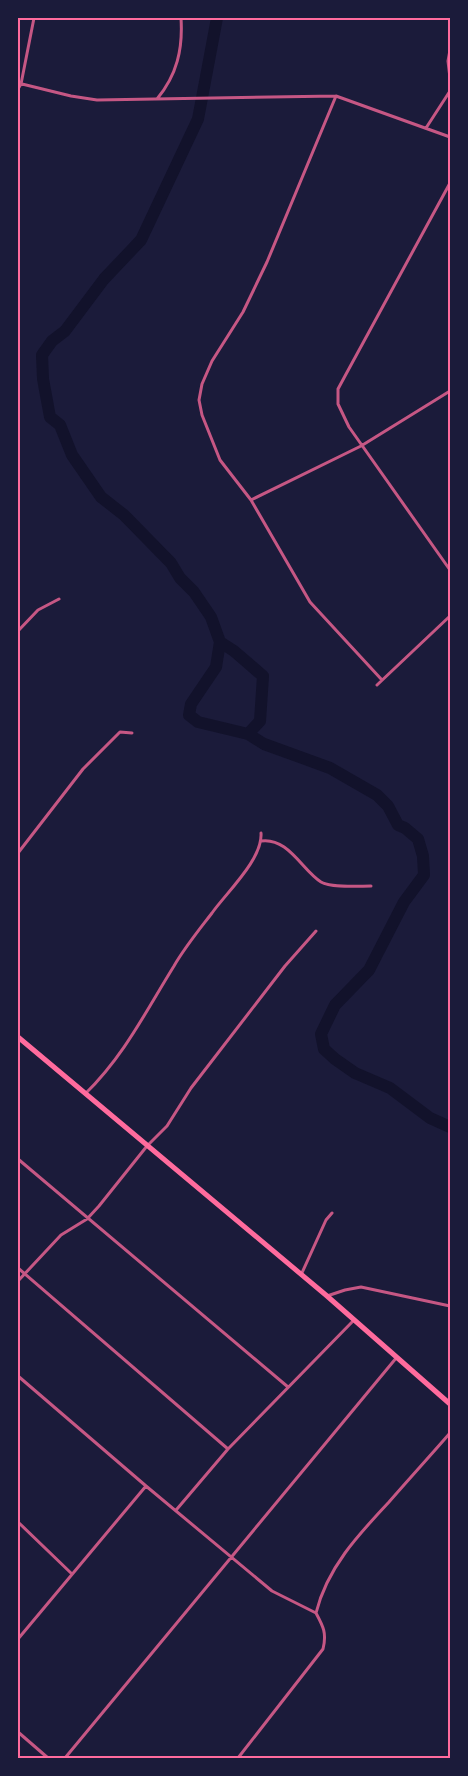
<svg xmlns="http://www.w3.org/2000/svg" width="468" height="1776" viewBox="0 0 468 1776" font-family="'DM Sans',sans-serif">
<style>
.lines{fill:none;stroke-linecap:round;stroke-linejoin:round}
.river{stroke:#12122b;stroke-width:12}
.minor{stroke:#c65784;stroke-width:3}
.primary{stroke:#ff6b9d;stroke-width:5}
.neatline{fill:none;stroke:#ff6b9d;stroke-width:2}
</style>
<rect width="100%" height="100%" fill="#1b1b3a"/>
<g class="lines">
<!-- river -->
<path class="river" d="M217,18L198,119L141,240L104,279L65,331L52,341L42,355L43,379L50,417L60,425L72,455L101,497L124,515L171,563L180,578L194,592L211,617L220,642L216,667L191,704L189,715L198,722L248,734L264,744L330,768L377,795L388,806L398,825L405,828L418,839L423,856L424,875L404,902L369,970L335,1005L321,1034L324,1049L335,1059L355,1073L390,1088L430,1118L450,1127
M220,642L234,651L263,676L260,721L248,734"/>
<!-- minor -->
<path class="minor" d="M450,50L448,61L450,78
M18,83L71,96L97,100L336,96L450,137
M18,89L21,84L34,18
M336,96L267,262L243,312L212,361L202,384L199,400L202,415L220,460L251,500L310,602L382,680
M157,99C177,75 183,49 181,18
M426,128L450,91
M450,183L345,376L338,389V404L349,427L450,570
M251,500L361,446L450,391
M18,631L38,610L59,599
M377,685L450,616
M261,841C288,837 302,870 321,882C331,888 358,886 371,886
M18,853L83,769L120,732L132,733
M85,1094C124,1056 146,1011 174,966C185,947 199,930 212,913C226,893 263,859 261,833
M18,1159L288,1387
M18,1268L228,1449
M301,1275L326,1220L332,1213
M18,1281L61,1235L87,1219L99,1206L147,1146L167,1126L191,1088L285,966L316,931
M327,1296L345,1290L361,1287L450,1306
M18,1376L146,1486
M177,1509L228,1449L354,1320
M18,1522L72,1574
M18,1639L146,1486L272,1591L316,1613C327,1568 358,1535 389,1502C409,1479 430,1456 450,1433
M18,1732L48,1758
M65,1758L397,1357
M238,1758L323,1649C327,1633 323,1626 316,1613"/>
<!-- primary -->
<path class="primary" d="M18,1037L327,1296L450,1404"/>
</g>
<!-- border -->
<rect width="468" height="1776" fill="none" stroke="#1b1b3a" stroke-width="38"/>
<rect x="19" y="19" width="430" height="1738" class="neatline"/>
</svg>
